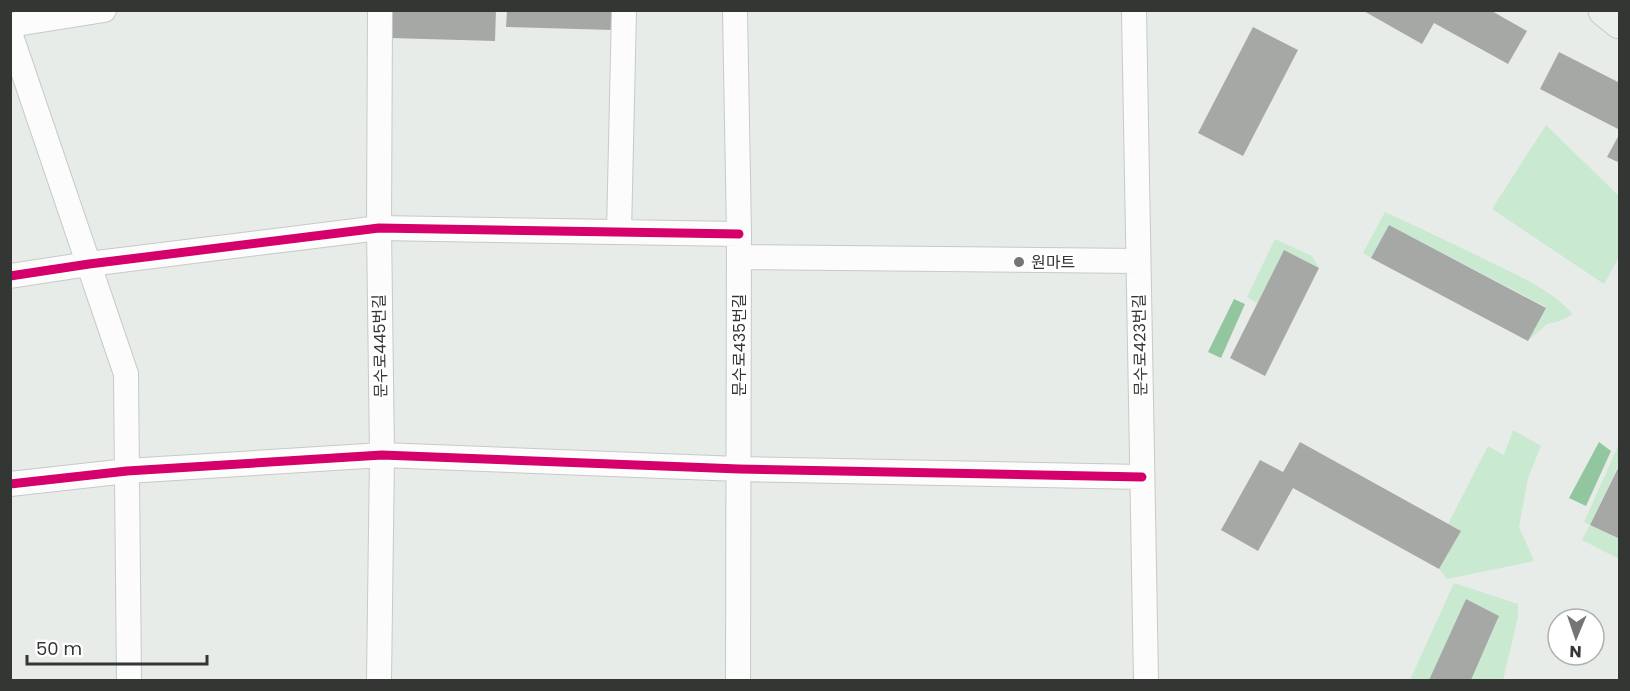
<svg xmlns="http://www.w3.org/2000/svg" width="1630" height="691" viewBox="0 0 1630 691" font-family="Poppins,'Noto Sans KR',sans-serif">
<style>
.green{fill:#c9e9d0}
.water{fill:#92c69f}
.building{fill:#a6a8a6}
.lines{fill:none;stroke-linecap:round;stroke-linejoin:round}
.street-casing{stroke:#c7cac7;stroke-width:26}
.secondary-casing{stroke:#c7cac7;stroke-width:35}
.street{stroke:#fcfcfc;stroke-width:24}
.secondary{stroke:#ecf0ed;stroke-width:33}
.cycleway-casing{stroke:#fff;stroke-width:13}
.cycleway{stroke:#d6006c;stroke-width:9}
.poi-dot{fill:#737673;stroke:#fff;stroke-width:2}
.labels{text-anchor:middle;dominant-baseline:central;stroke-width:6;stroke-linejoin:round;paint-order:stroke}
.poi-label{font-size:16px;fill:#343634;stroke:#fff;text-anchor:start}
.street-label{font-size:16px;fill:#343634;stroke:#fff}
</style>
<rect width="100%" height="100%" fill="#e8ece9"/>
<!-- green -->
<path class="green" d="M1546,125L1619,196V257L1604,284L1492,209Z
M1385,212C1416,226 1447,241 1478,256C1512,273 1547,286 1573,314L1560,321L1547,324L1528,341L1546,307L1389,225L1371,258L1363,253Z
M1275,239L1312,256L1319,268L1284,250L1257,303L1247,297Z
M1513,430L1541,446L1528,478L1519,527L1534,561L1447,579L1439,569L1461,531L1448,524L1488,446L1504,455Z
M1619,444V464L1590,525L1619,539V559L1582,540L1590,525L1584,522Z
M1454,583L1518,604V617L1503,680H1471L1499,617L1466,599L1429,680H1410Z"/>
<!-- water -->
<path class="water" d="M1234,299L1245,304L1221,358L1208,352Z
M1599,442L1611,451L1586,506L1569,498Z"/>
<!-- building -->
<path class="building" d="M390,10H496L495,41L390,38Z
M507,10H612V30L506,27Z
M1362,10H1490L1527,31L1508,64L1434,23L1422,44Z
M1253,27L1298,50L1243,156L1198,133Z
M1559,52L1620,83V130L1540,89Z
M1620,133V163L1607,157Z
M1389,225L1546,308L1528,341L1371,258Z
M1284,250L1319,268L1265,376L1230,358Z
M1300,442L1461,531L1439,569L1293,488L1258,551L1221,530L1260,460L1283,472Z
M1620,464V539L1590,525Z
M1466,599L1499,616L1471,680H1429Z"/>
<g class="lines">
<defs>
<path id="street" d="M735,10L739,234L738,680
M1134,10L1146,680
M10,25L104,10
M10,33L126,374L129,680
M619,232L624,10
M739,257L1138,261
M10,276L89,264L379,228L739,234
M10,484L127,471L382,455L739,469L1142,477
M379,680L382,455L379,228L380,10"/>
<path id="secondary" d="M1605,10L1620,22"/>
</defs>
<!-- street casing -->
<use href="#street" class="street-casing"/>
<!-- secondary casing -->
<use href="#secondary" class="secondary-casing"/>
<!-- street -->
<use href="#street" class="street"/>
<!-- secondary -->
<use href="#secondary" class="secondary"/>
<defs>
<path id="cycleway" d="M10,276L89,264L379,228L739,234
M10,484L127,471L382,455L739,469L1142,477"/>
</defs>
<!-- cycleway casing -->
<use href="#cycleway" class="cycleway-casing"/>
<!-- cycleway -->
<use href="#cycleway" class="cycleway"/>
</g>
<!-- markers -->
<circle class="poi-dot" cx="1019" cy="262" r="6"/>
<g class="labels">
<!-- poi labels -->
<g class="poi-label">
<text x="1031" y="262">원마트</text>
</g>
<!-- street labels -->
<g class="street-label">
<text transform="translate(739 345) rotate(-90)">문수로435번길</text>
<text transform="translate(1140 345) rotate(-91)">문수로423번길</text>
<text transform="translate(380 346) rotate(-91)">문수로445번길</text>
</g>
</g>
<!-- border -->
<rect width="1630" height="691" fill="none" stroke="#343634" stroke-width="24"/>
<!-- north arrow -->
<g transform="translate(1576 637) rotate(182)"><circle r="28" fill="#ffffff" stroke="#aeafae" stroke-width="1.5"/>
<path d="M0-4.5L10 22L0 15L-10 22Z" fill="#737673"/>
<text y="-9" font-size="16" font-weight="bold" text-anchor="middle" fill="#343634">N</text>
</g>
<!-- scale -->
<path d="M27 655v9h180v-9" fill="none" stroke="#343634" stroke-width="3"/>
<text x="36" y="655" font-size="18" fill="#343634" stroke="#ffffff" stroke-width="4.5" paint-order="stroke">50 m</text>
</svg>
